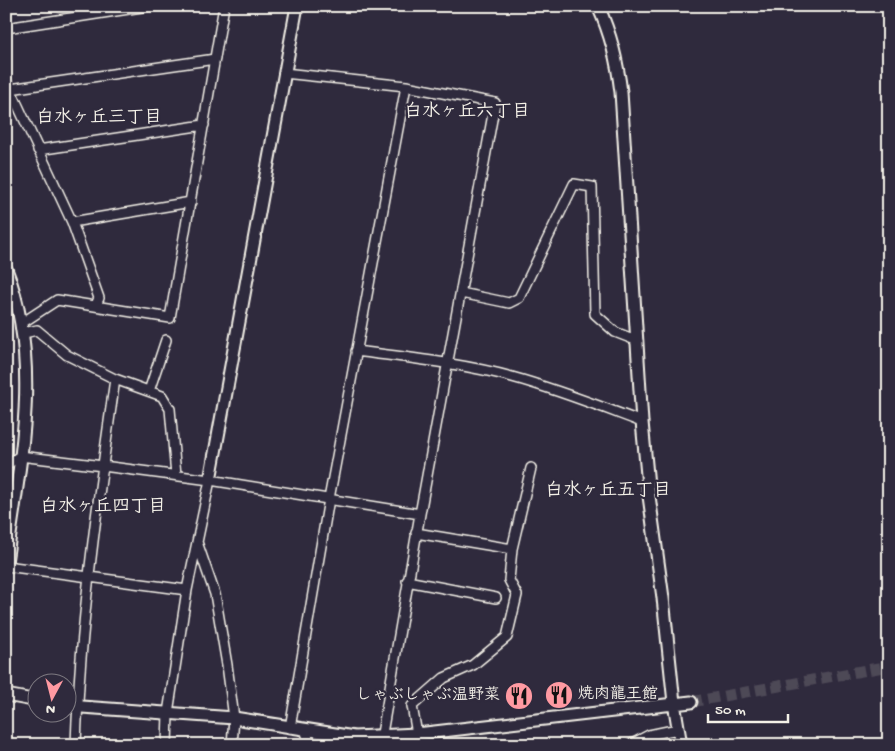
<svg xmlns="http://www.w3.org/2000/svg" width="895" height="751" viewBox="0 0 895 751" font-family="'Gochi Hand','Klee One',sans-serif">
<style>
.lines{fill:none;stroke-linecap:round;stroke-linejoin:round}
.secondary-tunnel{stroke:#4d4857;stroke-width:11;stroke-dasharray:11 5.5;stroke-linecap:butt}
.street-casing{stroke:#f4f1e8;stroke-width:12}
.secondary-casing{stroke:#f4f1e8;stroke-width:15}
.street{stroke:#2f2a3d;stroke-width:9}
.secondary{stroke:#2f2a3d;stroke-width:11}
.labels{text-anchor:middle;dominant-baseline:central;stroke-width:4.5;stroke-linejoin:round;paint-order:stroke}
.poi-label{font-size:16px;font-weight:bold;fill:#f4f1e8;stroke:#2f2a3d;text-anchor:start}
.neighbourhood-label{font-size:18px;font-weight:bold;fill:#f4f1e8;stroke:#2f2a3d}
</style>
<rect width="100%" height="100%" fill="#2f2a3d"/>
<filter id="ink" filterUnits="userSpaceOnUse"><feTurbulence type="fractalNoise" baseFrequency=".02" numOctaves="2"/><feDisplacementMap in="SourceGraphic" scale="10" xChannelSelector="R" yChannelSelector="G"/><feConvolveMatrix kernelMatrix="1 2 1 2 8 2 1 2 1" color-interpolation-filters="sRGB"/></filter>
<g filter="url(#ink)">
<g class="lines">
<!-- secondary-tunnel -->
<path class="secondary-tunnel" d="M691,702L889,666"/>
<defs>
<path id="street" d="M6,28L148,6
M284,73L406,86L329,499L290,728
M6,80L72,222L99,298L96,305
M406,86L495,103L420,514
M10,89L215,59
M38,150L204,125
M72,222L191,202
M461,293L509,303L519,298L574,184L592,187L595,314L615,332L638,341
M22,323L57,300L170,318L224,6
M24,333L37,330L67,355L115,379C98,499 80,623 76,745
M356,351C408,358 461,363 512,377C556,389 599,406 642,422
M115,379L162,396L170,409L176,475
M149,391L166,340
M6,465L20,456L103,466L210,480L420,514L380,745
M416,533L512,549
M197,542L215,594L227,665L234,718L232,745
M6,566L187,590
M407,581L496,598
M305,729L310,745
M417,734L412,706L444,678L473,665L507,637L517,595L509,580L512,549L531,468
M167,745L168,713L187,590L210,480
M630,745L649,735L678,729"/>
<path id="secondary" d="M598,6C611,35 617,60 621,92L642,422L649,496L663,598L674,703L681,745
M6,269C43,363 19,466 6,563
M210,480L297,6
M6,695L38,701
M68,706L234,718L354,737L417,734L691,702"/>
</defs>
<!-- street casing -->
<use href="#street" class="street-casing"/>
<!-- secondary casing -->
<use href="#secondary" class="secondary-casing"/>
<!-- street -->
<use href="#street" class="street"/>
<!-- secondary -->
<use href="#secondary" class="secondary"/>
</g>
</g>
<!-- icons -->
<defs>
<symbol id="restaurant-disc" viewBox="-11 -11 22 22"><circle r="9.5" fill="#ff9aa2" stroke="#2f2a3d"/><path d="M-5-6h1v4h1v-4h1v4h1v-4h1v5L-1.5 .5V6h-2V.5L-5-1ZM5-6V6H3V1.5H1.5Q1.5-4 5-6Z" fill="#111"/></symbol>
</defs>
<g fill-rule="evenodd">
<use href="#restaurant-disc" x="543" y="679" width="32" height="32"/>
<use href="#restaurant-disc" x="503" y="680" width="32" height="32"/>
</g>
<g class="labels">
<!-- poi labels -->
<g class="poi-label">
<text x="578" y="695">焼肉龍王館</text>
<text x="500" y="696" text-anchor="end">しゃぶしゃぶ温野菜</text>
</g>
<!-- neighbourhood labels -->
<g class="neighbourhood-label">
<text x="467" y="112">白水ヶ丘六丁目</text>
<text x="99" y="118">白水ヶ丘三丁目</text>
<text x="608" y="491">白水ヶ丘五丁目</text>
<text x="103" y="507">白水ヶ丘四丁目</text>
</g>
</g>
<!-- margin -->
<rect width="895" height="751" fill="none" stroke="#2f2a3d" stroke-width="25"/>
<rect x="12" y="12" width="870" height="726" fill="none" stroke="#f4f1e8" stroke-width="2" filter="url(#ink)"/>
<!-- north arrow -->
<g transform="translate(52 698) rotate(187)"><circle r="24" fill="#2f2a3d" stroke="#7e7a81"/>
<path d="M0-4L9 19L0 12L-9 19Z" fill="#ff9aa2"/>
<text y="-8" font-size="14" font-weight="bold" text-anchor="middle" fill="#f4f1e8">N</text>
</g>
<!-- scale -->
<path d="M708 714v8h80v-8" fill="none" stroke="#f4f1e8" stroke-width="2.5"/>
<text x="715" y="714" font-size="15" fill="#f4f1e8" stroke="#2f2a3d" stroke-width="4" paint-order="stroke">50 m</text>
</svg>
